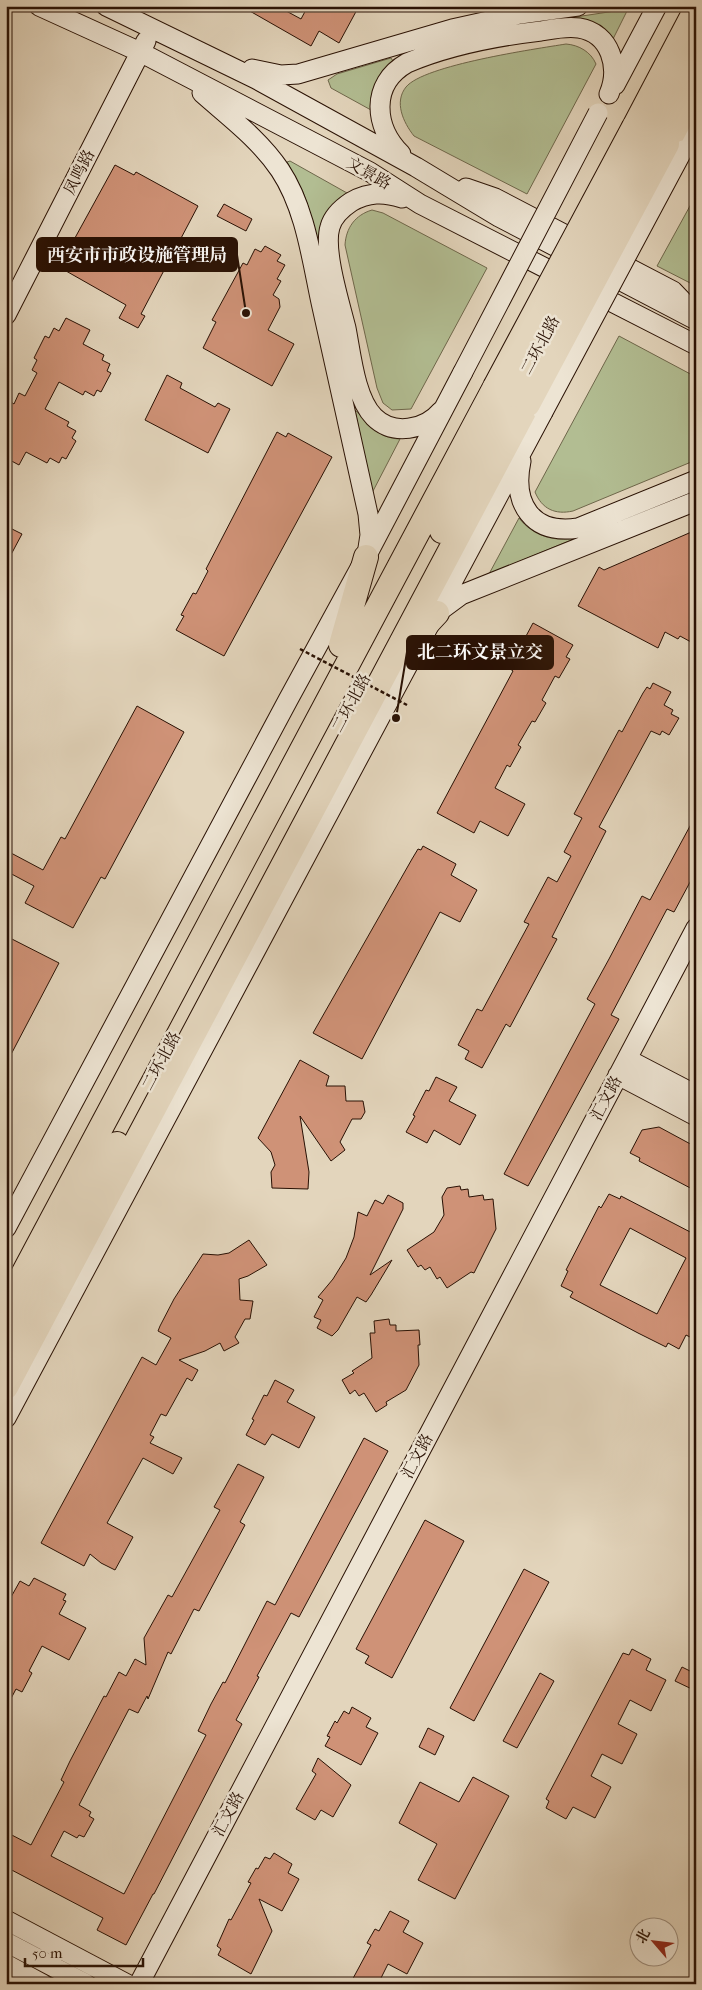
<svg xmlns="http://www.w3.org/2000/svg" width="702" height="1990" viewBox="0 0 702 1990" font-family="'IM FELL French Canon','Noto Serif SC',serif">
<style>
.green{fill:#b2bd92;stroke:#6e674b}
.building{fill:#cf9277;stroke:#291104;fill-rule:evenodd}
.lines{fill:none;stroke-linecap:round;stroke-linejoin:round}
.secondary-casing{stroke:#291104;stroke-width:21}
.highway-casing{stroke:#291104;stroke-width:26}
.secondary{stroke:#ede4d3;stroke-width:19}
.highway{stroke:#e3d5bc;stroke-width:24}
.secondary-bridge-casing{stroke:#291104;stroke-width:21;stroke-linecap:butt}
.highway-bridge-casing{stroke:#291104;stroke-width:26;stroke-linecap:butt}
.path-bridge{stroke:#291104;stroke-width:2.5;stroke-dasharray:4 2.5;stroke-linecap:butt}
.secondary-bridge{stroke:#ede4d3;stroke-width:19}
.highway-bridge{stroke:#e3d5bc;stroke-width:24}
.labels{text-anchor:middle;dominant-baseline:central;stroke-width:5;stroke-linejoin:round;paint-order:stroke}
.street-label{font-size:16px;fill:#291104;stroke:#ede4d3}
.leader{fill:none;stroke:#291104;stroke-width:2}
.callout-dot{fill:#291104;stroke:#ede4d3;stroke-width:2}
.callout{fill:#291104;stroke:#291104;stroke-width:2}
.callout-label{font-size:18px;text-anchor:middle;font-weight:bold;fill:#fff}
</style>
<rect width="100%" height="100%" fill="#e3d5bc"/>
<filter id="stains"><feTurbulence type="fractalNoise" baseFrequency=".004" numOctaves="4"/><feColorMatrix values="0 0 0 0 .2 0 0 0 0 .09 0 0 0 0 .02 0 0 0 .5 -.17"/></filter>
<radialGradient id="worn" r=".72"><stop offset=".6" stop-color="#630" stop-opacity="0"/><stop offset="1" stop-color="#630" stop-opacity=".3"/></radialGradient>
<!-- green -->
<path class="green" d="M628,9L613,39C604,24 585,19 569,18Z
M566,44C579,45 591,52 596,64L527,194L414,136C403,122 394,102 406,87C424,65 535,49 566,44Z
M391,58L393,61C379,77 371,89 371,110L331,88L328,80L337,74Z
M290,161L347,193C326,210 319,220 318,247L309,209L303,192L287,162Z
M696,195V286L657,266Z
M372,210L383,213L487,268L411,409L392,410L383,403L377,388L345,245C346,228 355,215 372,210Z
M619,336L696,377V460L573,511C555,515 542,509 535,492Z
M355,410C370,424 377,438 400,439L372,493Z
M519,518C533,536 554,542 576,538L489,574Z"/>
<!-- building -->
<path class="building" d="M241,6H277L301,19L308,6H359L339,43L319,31L311,46Z
M115,165L134,175L136,172L198,206L141,314L145,316L138,328L119,318L126,305L59,267Z
M224,204L252,219L246,231L217,216Z
M265,246L281,255L277,261L285,265L277,279L281,281L273,295L279,299L280,307L268,330L294,344L272,386L203,348L216,322L212,320L243,263L247,265L255,249L261,252Z
M66,318L90,330L83,344L104,355L102,360L110,364L107,371L111,373L101,392L97,390L94,396L85,391L83,395L59,382L45,409L69,422L67,426L76,431L72,438L76,441L66,459L62,457L59,463L50,458L47,463L26,452L19,465L6,458V410L11,402L14,404L19,393L25,396L37,373L32,370L37,360L34,358L45,336L49,338L54,328L59,331Z
M167,375L182,383L180,388L215,407L218,403L230,409L208,453L145,420Z
M277,432L286,437L288,433L332,457L224,656L176,630L184,616L181,615L193,593L196,594L208,571L206,569Z
M6,526L22,534L6,564Z
M696,530V632L691,642L680,636L678,639L665,632L658,648L578,606L599,567L604,570Z
M533,623L573,645L566,657L570,659L559,678L555,676L542,700L546,703L535,722L532,721L518,745L521,747L510,767L507,765L495,788L525,804L508,836L480,821L474,833L437,813L513,671L509,668Z
M653,683L671,692L664,705L673,710L671,714L679,718L669,735L662,731L660,735L651,731L599,827L606,831L552,937L557,939L510,1027L506,1024L482,1068L465,1059L469,1051L458,1045L477,1009L482,1011L529,924L524,922L548,877L557,882L571,856L564,852L582,818L574,814L619,730L622,732L643,693L647,687L650,689Z
M137,706L184,732L105,879L101,877L73,928L25,903L34,886L6,871V862L11,853L43,870L61,837L65,839Z
M696,815V871L674,912L667,909L611,1015L619,1019L528,1186L504,1174L595,1004L587,999L609,959L642,896L650,900Z
M423,846L456,864L451,875L477,890L460,922L440,912L362,1059L313,1033L412,859L418,849L421,850Z
M6,936L59,963L6,1064Z
M300,1060L329,1076L326,1086H345L346,1101H363L365,1112L361,1119H352L340,1142L345,1150L331,1161L300,1116L309,1172L308,1189L272,1188L271,1172L275,1165L271,1152L258,1138Z
M436,1077L457,1087L449,1101L476,1115L460,1145L434,1130L427,1143L406,1132L415,1116L413,1115L426,1090L429,1091Z
M659,1127L696,1147V1191L639,1161L640,1158L630,1153L642,1130Z
M460,1186L461,1190L468,1189L469,1197L483,1195L484,1200L493,1199L496,1229L474,1273L471,1272L447,1288L440,1277L437,1279L430,1267L425,1270L421,1265L418,1267L407,1250L434,1232L444,1215L442,1197L447,1188Z
M609,1194L620,1199L621,1196L696,1235V1326L690,1337L686,1335L679,1349L668,1343L666,1347L638,1333L570,1297L573,1292L561,1286L568,1271L566,1270L584,1235L599,1206L601,1208ZM630,1228L686,1258L657,1314L600,1285Z
M388,1195L403,1203V1209L370,1275L392,1260L371,1295L366,1302L357,1297L338,1330L332,1336L317,1328L321,1320L314,1317L323,1300L318,1297L333,1279L346,1258L354,1237L358,1212L367,1216L375,1200L383,1204Z
M249,1240L267,1265L248,1276L239,1279L240,1300L253,1301L250,1319H245L235,1337L239,1343L224,1351L220,1343L205,1351L179,1360L198,1370L192,1381L187,1378L166,1416L161,1414L150,1435L154,1437L150,1443L182,1458L173,1474L143,1458L107,1523L133,1537L115,1570L101,1563L90,1554L84,1566L41,1543L142,1357L156,1365L171,1338L158,1331L160,1326L174,1299L203,1254L218,1255L229,1253Z
M389,1319L390,1325H396V1331L419,1330L420,1345H418L419,1365L406,1390L386,1402L387,1405L376,1412L364,1393L359,1396L355,1390L350,1394L342,1380L354,1373L352,1371L372,1358L370,1333H375L374,1321Z
M275,1380L294,1390L287,1402L315,1417L299,1448L272,1434L265,1445L246,1435L254,1420L252,1419L264,1395L267,1396Z
M364,1438L388,1451L299,1617L291,1613L257,1676L259,1677L236,1720L242,1724L154,1894H153L126,1945L97,1930L103,1918L6,1867V1832L31,1845L64,1782L61,1780L70,1761L104,1696L106,1697L119,1672L126,1676L135,1659L146,1665L144,1638L168,1595L172,1597L220,1510L214,1507L238,1464L264,1477L240,1522L245,1525L199,1611L194,1609L171,1654L168,1652L148,1699L147,1696L138,1713L129,1709L79,1805L91,1812L89,1816L94,1819L84,1837L79,1835L77,1838L64,1831L51,1856L124,1894L206,1735L198,1731L211,1704L223,1682L225,1683L267,1601L275,1605Z
M425,1520L464,1541L392,1678L365,1663L369,1656L356,1649Z
M524,1569L549,1582L474,1721L450,1708Z
M34,1578L66,1594L63,1600L66,1601L59,1614L86,1628L69,1660L42,1646L29,1671L32,1673L22,1692L16,1689L6,1708V1606L20,1581L29,1586Z
M632,1649L651,1659L646,1670L666,1680L651,1711L630,1700L618,1724L637,1734L622,1764L602,1754L591,1776L611,1787L595,1818L573,1807L566,1819L546,1808L549,1801L546,1799L623,1653L629,1655Z
M682,1667L696,1674V1691L675,1681Z
M540,1673L554,1681L517,1748L503,1741Z
M352,1707L371,1718L366,1727L378,1733L361,1765L325,1746L330,1737L327,1736L335,1721L337,1723L344,1711L349,1714Z
M428,1728L444,1736L435,1755L419,1747Z
M318,1758L351,1785L333,1817L321,1810L315,1820L296,1809L316,1774L312,1771Z
M473,1777L509,1796L455,1899L418,1880L437,1844L399,1823L420,1782L459,1802Z
M274,1853L292,1864L288,1873L299,1879L282,1911L259,1899L272,1931L251,1974L218,1955L221,1949L217,1946L229,1919L231,1920L251,1883L248,1882L256,1868L258,1869L265,1857L270,1859Z
M390,1911L409,1921L403,1932L423,1943L407,1974L388,1964L378,1984H350L371,1945L367,1943L375,1929L379,1931Z"/>
<g class="lines">
<defs>
<path id="secondary" d="M39,6L140,52L370,172L420,204L696,345
M106,6L256,79L416,167L499,217L696,320
M252,69L281,75L298,74L452,29L520,14L578,6
M615,85L657,6
M202,93C229,117 259,139 280,170C306,209 312,262 322,307C337,376 352,445 368,514L370,535L368,548
M683,150L696,126
M401,154C374,127 370,84 407,63C447,46 498,36 541,31C553,29 566,26 579,28C611,33 620,68 609,94
M466,188L495,198L673,291L695,314
M402,198C384,192 368,192 351,202C342,208 333,216 330,227C323,250 340,304 346,328C351,353 355,398 374,417C393,436 425,430 441,411
M6,315L146,41
M521,461C512,504 532,535 578,528L696,480
M442,609L461,595L696,501
M627,1059L696,1095
M618,1075L696,1116
M6,1228L288,700L366,557L463,372
M6,1418L543,412
M6,1920L127,1984
M6,1942L86,1984
M6,1964L43,1984
M6,1982L10,1984
M139,1984L696,928"/>
<path id="highway" d="M634,127L696,9
M651,136L696,54
M667,144L696,90
M442,531L513,395
M411,641L437,613
M341,645L366,557
M6,1306L495,387
M6,1352L117,1144
M6,1387L528,404"/>
</defs>
<!-- secondary casing -->
<use href="#secondary" class="secondary-casing"/>
<!-- highway casing -->
<use href="#highway" class="highway-casing"/>
<!-- secondary -->
<use href="#secondary" class="secondary"/>
<!-- highway -->
<use href="#highway" class="highway"/>
<defs>
<path id="secondary-bridge" d="M463,372L598,113
M543,412L683,150"/>
<path id="highway-bridge" d="M495,387L634,127
M513,395L651,136
M528,404L667,144"/>
</defs>
<!-- secondary-bridge casing -->
<use href="#secondary-bridge" class="secondary-bridge-casing"/>
<!-- highway-bridge casing -->
<use href="#highway-bridge" class="highway-bridge-casing"/>
<!-- path-bridge -->
<path class="path-bridge" d="M300,649L407,705"/>
<!-- secondary-bridge -->
<use href="#secondary-bridge" class="secondary-bridge"/>
<!-- highway-bridge -->
<use href="#highway-bridge" class="highway-bridge"/>
</g>
<g class="labels">
<!-- street labels -->
<g class="street-label">
<text transform="translate(79 172) rotate(-63)">凤鸣路</text>
<text transform="translate(369 173) rotate(30)">文景路</text>
<text transform="translate(540 345) rotate(-62)">二环北路</text>
<text transform="translate(351 703) rotate(-62)">二环北路</text>
<text transform="translate(161 1061) rotate(-62)">二环北路</text>
<text transform="translate(606 1098) rotate(-62)">汇文路</text>
<text transform="translate(417 1456) rotate(-62)">汇文路</text>
<text transform="translate(228 1814) rotate(-62)">汇文路</text>
</g>
</g>
<!-- callouts -->
<path class="leader" d="M246 313L237 255M396 718L407 652"/>
<g class="callout-dot">
<circle cx="246" cy="313" r="5"/>
<circle cx="396" cy="718" r="5"/>
</g>
<g class="callout">
<rect x="37" y="238" width="200" height="33" rx="5"/>
<rect x="407" y="636" width="146" height="33" rx="5"/>
</g>
<g class="callout-label">
<text x="137" y="261">西安市市政设施管理局</text>
<text x="480" y="658">北二环文景立交</text>
</g>
<!-- margin -->
<rect width="702" height="1990" fill="none" stroke="#e3d5bc" stroke-width="25"/>
<rect x="8" y="8" width="687" height="1975" fill="none" stroke="#291104" stroke-width="2.5"/>
<rect x="12" y="12" width="677" height="1965" fill="none" stroke="#291104"/>
<!-- north arrow -->
<g transform="translate(654 1942) rotate(298)"><circle r="24" fill="#ede4d3" stroke="#9f9080"/>
<path d="M0-4L9 19L0 12L-9 19Z" fill="#8f2418"/>
<text y="-8" font-size="14" font-weight="bold" text-anchor="middle" fill="#291104">北</text>
</g>
<!-- scale -->
<path d="M25 1958v8h118v-8" fill="none" stroke="#291104" stroke-width="2.5"/>
<text x="32" y="1958" font-size="15" fill="#291104" stroke="#ede4d3" stroke-width="4" paint-order="stroke">50 m</text>
<rect width="100%" height="100%" filter="url(#stains)"/>
<rect width="100%" height="100%" fill="url(#worn)"/>
</svg>
